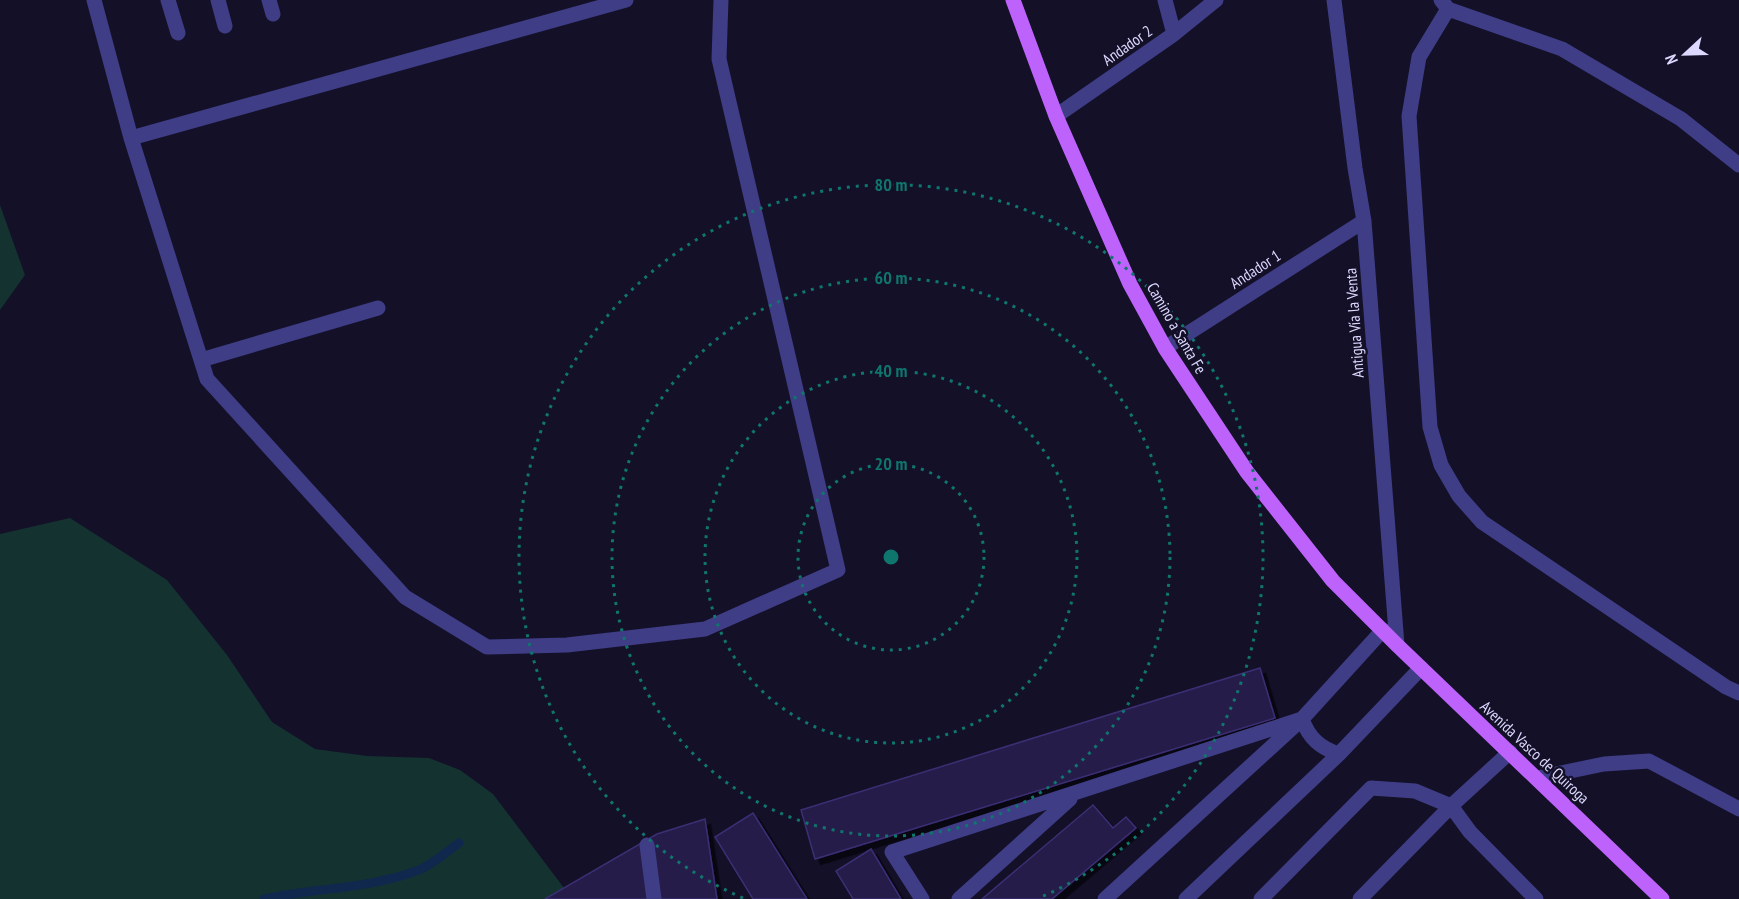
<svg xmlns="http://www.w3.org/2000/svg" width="1739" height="899" viewBox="0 0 1739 899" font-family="'PT Sans Narrow',sans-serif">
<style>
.green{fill:#143230}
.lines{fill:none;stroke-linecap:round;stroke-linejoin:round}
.stream{stroke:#10284d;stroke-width:9}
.building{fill:#251d48;stroke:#3b2f74;stroke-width:1.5;filter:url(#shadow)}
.minor{stroke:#3e3d86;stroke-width:15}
.major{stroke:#be62fc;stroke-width:15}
.ring{fill:none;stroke:#0f766e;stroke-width:3;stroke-dasharray:3 6}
.labels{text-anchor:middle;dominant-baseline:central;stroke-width:5;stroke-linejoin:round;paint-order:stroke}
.street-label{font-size:16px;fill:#dcd8fe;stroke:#141028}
.centre{fill:#0f766e;stroke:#141028;stroke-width:3}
.ring-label{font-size:18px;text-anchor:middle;font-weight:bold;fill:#0f766e;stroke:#141028;stroke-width:5;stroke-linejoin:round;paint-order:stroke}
</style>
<defs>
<filter id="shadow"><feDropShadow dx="5.5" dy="5.5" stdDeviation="0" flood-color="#0009"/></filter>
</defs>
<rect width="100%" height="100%" fill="#141028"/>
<!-- green -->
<path class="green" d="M0,205L25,275L0,310Z
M70,518L167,580L227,655L272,722L315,749L367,756L429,758L460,770L493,794L564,888L545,899H0V534Z"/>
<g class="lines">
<!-- stream -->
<path class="stream" d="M264,899C314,888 367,889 416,871C431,866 446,852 459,843"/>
</g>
<!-- building -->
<path class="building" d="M1260,668L1275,718L815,859L801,810Z
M1093,805L1113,828L1126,817L1136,828L1052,899H982Z
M753,813L807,899H753L715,837Z
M705,819L717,899H545L657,834Z
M871,849L901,899H853L836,871Z"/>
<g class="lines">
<!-- minor -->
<path class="minor" d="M94,0L131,138L207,379L405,597L487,647L567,645L705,629L838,570L719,59L721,0
M168,0L178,33
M218,0L225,26
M269,0L273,14
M1165,0L1174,34
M1334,0L1355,168L1364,221L1397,645
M1441,0L1448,9L1562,49L1681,119L1739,165
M1448,9L1419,57L1409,116L1430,427L1441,465L1459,496L1482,522L1726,687L1739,693
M1056,116L1174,34L1216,0
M131,138L626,0
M1165,348L1364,221
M201,360L378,308
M1537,778L1604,764L1649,761L1739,809
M647,845L654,899
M922,899L892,852L1302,719C1309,738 1320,748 1339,754
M959,899L1070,799
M1105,899L1302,719L1383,630
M1186,899L1339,754L1421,668
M1261,899L1371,788L1415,791L1451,806L1470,832L1536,899
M1360,899L1451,806L1510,752"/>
<!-- major -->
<path class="major" d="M1013,0L1056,116L1130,284L1165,348L1247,472L1333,581L1397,645L1662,899"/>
</g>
<!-- distance rings -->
<g class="ring">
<circle cx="891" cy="557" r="93"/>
<circle cx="891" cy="557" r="186"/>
<circle cx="891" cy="557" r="279"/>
<path d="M743 898A372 372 0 1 1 1039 898"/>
</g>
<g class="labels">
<!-- street labels -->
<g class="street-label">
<text transform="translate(1127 45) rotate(-35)">Andador 2</text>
<text transform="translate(1255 269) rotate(-33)">Andador 1</text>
<text transform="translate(1354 323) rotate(-94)">Antigua Vía la Venta</text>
<text transform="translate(1177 328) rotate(60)">Camino a Santa Fe</text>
<text transform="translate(1535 752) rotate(43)">Avenida Vasco de Quiroga</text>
</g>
</g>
<circle cx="891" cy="557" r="9" class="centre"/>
<g class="ring-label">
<text x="891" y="191">80 m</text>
<text x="891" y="284">60 m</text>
<text x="891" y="377">40 m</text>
<text x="891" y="470">20 m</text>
</g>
<!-- north arrow -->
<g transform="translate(1685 54) rotate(248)" stroke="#141028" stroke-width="4.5" paint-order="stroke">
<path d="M0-4.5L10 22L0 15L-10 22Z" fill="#dcd8fe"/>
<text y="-9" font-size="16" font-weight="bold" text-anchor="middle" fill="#dcd8fe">N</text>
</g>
</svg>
